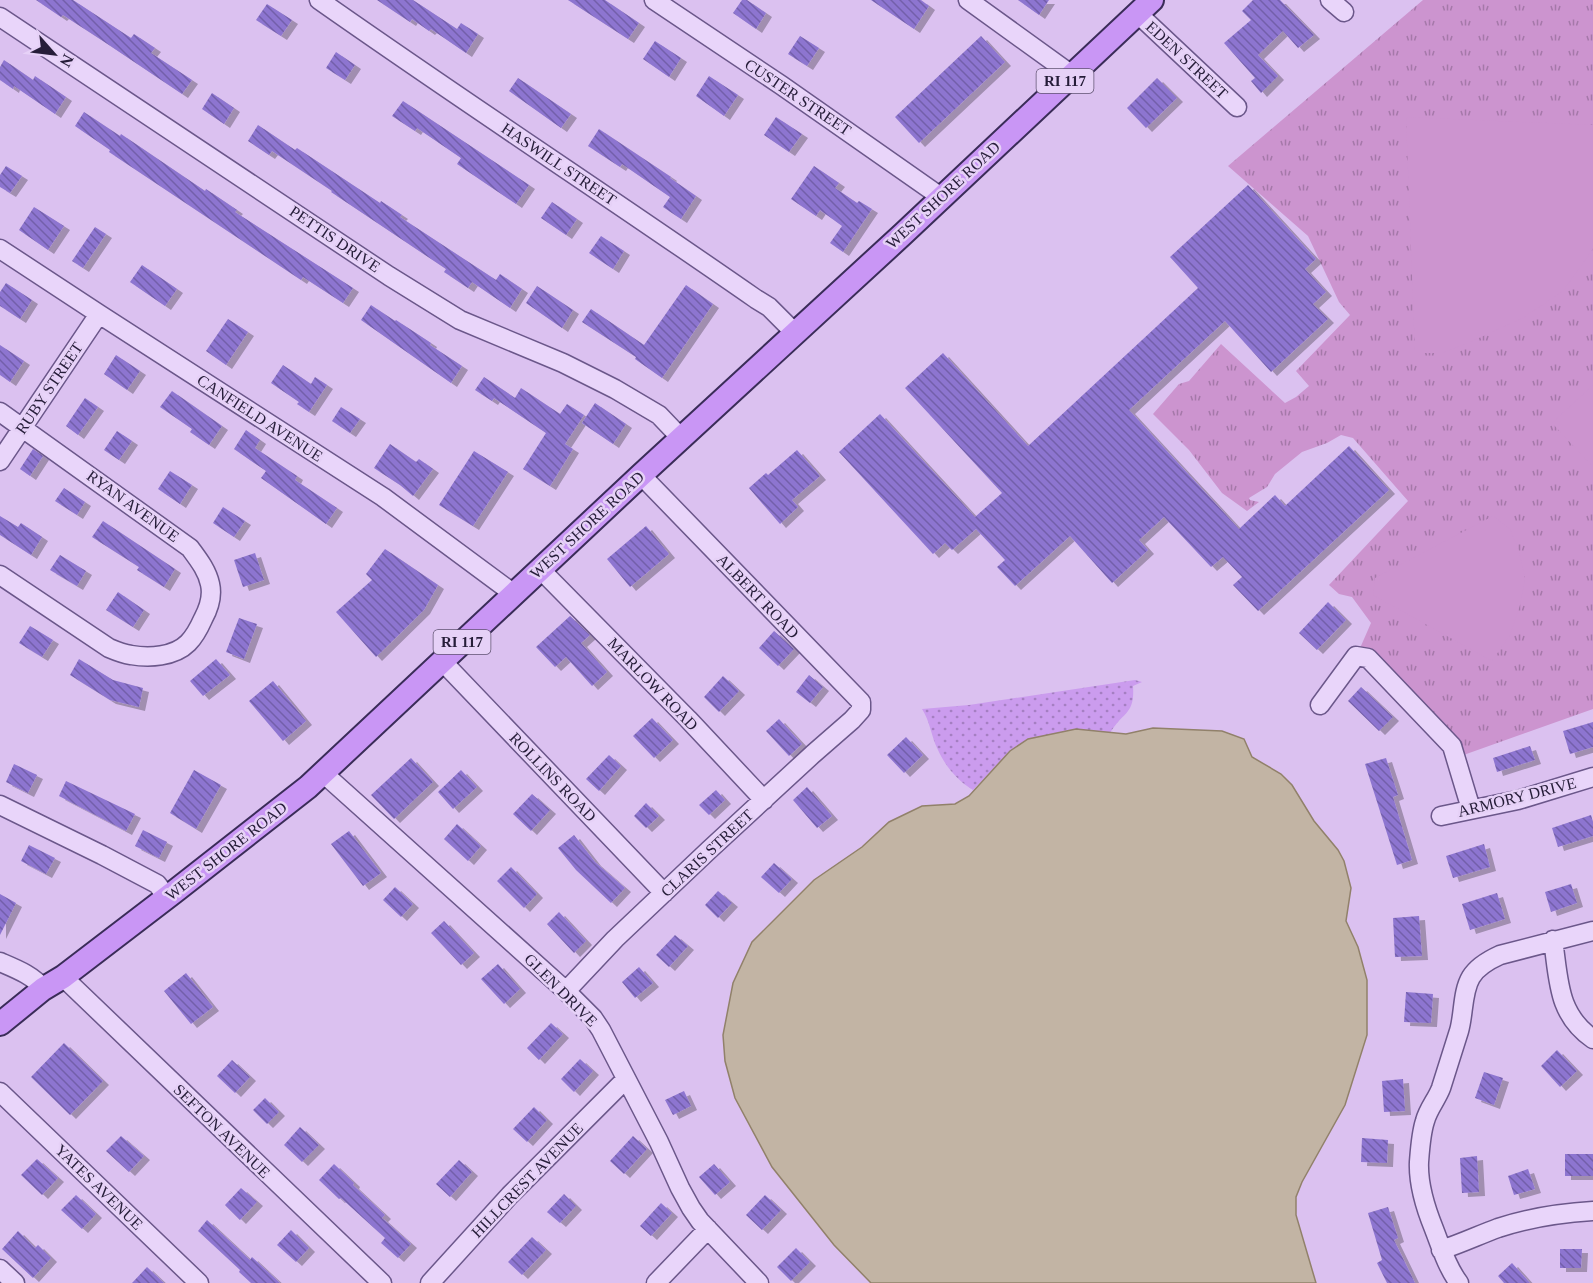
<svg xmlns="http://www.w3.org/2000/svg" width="1593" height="1283" viewBox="0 0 1593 1283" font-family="Georgia,serif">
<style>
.sand{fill:url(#sand-dots)}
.park{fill:url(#park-tufts)}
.garden{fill:#cc94cf}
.water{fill:#c2b4a4;stroke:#91816a;stroke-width:1.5}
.building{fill:url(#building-back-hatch);filter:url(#shadow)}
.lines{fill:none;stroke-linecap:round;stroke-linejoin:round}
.minor-casing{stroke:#6b578a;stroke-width:21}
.major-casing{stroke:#3a2c58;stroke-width:26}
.minor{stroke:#e9d5fa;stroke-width:18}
.major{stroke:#c996f5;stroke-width:22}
.labels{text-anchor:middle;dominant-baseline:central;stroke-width:5;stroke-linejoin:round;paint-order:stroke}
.shield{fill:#e6d1f7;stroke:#605372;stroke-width:1.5}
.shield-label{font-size:15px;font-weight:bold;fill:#261d39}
.street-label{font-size:16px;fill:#261d39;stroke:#e6d1f7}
</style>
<defs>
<pattern id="sand-dots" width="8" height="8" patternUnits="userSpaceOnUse" patternTransform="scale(1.5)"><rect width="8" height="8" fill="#cb9cee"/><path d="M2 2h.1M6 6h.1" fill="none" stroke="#a57fc2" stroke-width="1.8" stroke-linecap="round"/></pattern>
<pattern id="park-tufts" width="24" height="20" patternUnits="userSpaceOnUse" patternTransform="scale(1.5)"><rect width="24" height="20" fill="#cc94cf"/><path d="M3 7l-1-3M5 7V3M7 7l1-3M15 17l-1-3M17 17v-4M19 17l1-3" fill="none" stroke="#a578a9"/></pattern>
<pattern id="building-back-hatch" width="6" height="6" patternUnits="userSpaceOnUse" patternTransform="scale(1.5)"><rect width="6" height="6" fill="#8d75d0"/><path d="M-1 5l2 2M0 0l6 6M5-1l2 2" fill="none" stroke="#735faa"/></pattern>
<filter id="shadow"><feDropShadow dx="6" dy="4" stdDeviation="0" flood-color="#0004"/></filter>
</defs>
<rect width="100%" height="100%" fill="#dbc1f0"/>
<!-- sand -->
<path class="sand" d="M1135,680L1142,682L1133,686C1135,715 1123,711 1110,733L1010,751L973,790C958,781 945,766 938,750C931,736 930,721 922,709L969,705Z"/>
<!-- park -->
<path class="park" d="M1423,0H1593V709L1458,757L1357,655L1371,623L1352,597L1339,594L1329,585L1408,501L1353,438L1341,435L1327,443L1302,452L1275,474L1267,487L1249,498L1250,500L1259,502L1247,511L1222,493L1189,450L1153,414L1179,384L1189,381L1221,344L1285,403L1296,397L1309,386L1296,371L1350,315L1339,302L1308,236L1228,166Z"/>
<!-- garden -->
<path class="garden" d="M1406,117L1593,125V248L1591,252L1563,291L1523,318L1468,343L1442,353H1415Z
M1593,385V467L1552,423Z
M1493,516L1510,529L1519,551L1525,579L1520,605L1510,635L1492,661L1373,595L1375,578Z"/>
<!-- water -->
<path class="water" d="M1153,728L1222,731L1244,739L1252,757L1281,774L1292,785L1314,821L1338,850L1344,861L1351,888L1346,921L1358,947L1367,980V1035L1345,1105L1302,1182L1296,1197V1215L1316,1283H871L834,1245L772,1167L735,1098L725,1061L723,1035L733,983L752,942L814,880L862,847L889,822L922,806L955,804L969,796L1010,751L1028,739L1076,729L1126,734Z"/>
<!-- building -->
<path class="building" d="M36,0H73L131,38L134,34L155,48L151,53L192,80L182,94L103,41L63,15L61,17Z
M377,0H413L457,29L461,23L478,34L466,53L431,29L429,31L412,19L410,22Z
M568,0H605L639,23L628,39Z
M742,0H747L766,13L756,29L733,13Z
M871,0H921L929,6L914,29Z
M1018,0H1049L1039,15Z
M1253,0H1280L1314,35L1298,48L1283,31L1258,55L1278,76L1261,93L1251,81L1255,78L1224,43L1251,20L1242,11Z
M267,4L292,20L281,36L256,20Z
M800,36L819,48L807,66L788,54Z
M981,36L1005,62L919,143L895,117Z
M655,41L681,58L669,77L643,59Z
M336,52L355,65L345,80L326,68Z
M4,60L33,80L35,76L66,97L55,114L14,86L13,89L0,80V67Z
M709,76L738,95L724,116L696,96Z
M518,78L571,114L561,128L509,91Z
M1157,78L1177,98L1146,128L1127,108Z
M212,93L234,108L224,124L202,109Z
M403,101L529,185L516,204L457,164L461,158L417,128L415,131L392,116Z
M84,112L120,136L121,134L205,191L206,189L237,210L235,212L353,288L343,303L303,277L301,280L109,152L110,150L75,126Z
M776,117L802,134L789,152L764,135Z
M258,125L295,150L297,148L380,203L381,201L402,215L400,217L496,280L500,274L522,289L510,308L472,282L468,288L444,272L446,269L331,192L332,191L272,151L269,155L248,141Z
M599,129L671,177L670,178L696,196L681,219L663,207L670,197L622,164L620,167L588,146Z
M6,166L22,176L10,193L0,187V175Z
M814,166L839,183L835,188L857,203L859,201L872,209L843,252L830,243L842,226L820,210L816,216L791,199Z
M1248,185L1316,259L1305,269L1326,292L1313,304L1328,319L1271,372L1225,321L1129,410L1239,529L1275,495L1285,506L1349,446L1389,490L1258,611L1233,585L1242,577L1223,557L1211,567L1164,517L1139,540L1148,550L1112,583L1070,536L1015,586L997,567L1005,560L976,529L952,550L945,543L933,554L839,452L880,414L975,517L1002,493L905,388L943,353L1028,446L1198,288L1170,257Z
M552,202L577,219L566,235L541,218Z
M34,207L64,226L48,250L19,230Z
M95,227L106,234L83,268L72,261Z
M601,236L624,251L613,269L589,253Z
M142,265L177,289L165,306L130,282Z
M6,283L32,300L20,319L0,306V292Z
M686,285L713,304L662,378L635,359L636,357L582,322L591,309L644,345Z
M537,286L573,310L562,328L526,303Z
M371,305L395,321L396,320L431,343L430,345L462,366L451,383L361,320Z
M228,319L248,332L226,365L206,351Z
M0,345L24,361L10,382L0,375Z
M116,355L140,371L127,390L104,374Z
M283,365L311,384L315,377L327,385L309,412L297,404L299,402L271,383Z
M484,377L515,398L521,388L560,414L567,404L584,415L565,444L573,449L550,486L523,469L546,433L494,398L492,401L475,390Z
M172,391L222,426L209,445L190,432L192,429L160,407Z
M85,398L98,407L78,435L66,426Z
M595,403L626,424L613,444L582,423Z
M341,407L360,419L350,433L332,421Z
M246,430L260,440L255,448L297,476L295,480L337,508L326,524L261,478L266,471L234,449Z
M117,431L132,441L119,460L104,450Z
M390,444L416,462L419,459L433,469L413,496L400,485L374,468Z
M33,449L43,456L30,476L20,469Z
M797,450L820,476L792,500L798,507L780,524L749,488L766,473L768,475Z
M474,451L508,472L473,526L439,505Z
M170,471L192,485L180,504L158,489Z
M64,488L85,502L77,515L55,501Z
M223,507L245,521L234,537L213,523Z
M0,516L18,527L21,523L42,537L31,555L0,535Z
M103,521L175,569L164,587L137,570L139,567L92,537Z
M646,526L669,554L630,587L607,559Z
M385,549L438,585L424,610L376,657L336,612L372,580L366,574Z
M255,553L264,580L243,587L234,560Z
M60,555L86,571L77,586L50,570Z
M118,592L144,610L133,627L106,610Z
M1328,602L1346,620L1317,650L1299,633Z
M570,616L590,635L581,643L607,672L592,686L566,657L555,667L536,647Z
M239,618L257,624L244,659L226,652Z
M30,626L53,640L42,657L19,643Z
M774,631L794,649L778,666L759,648Z
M79,659L113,680L143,688L139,707L110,700L70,675Z
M216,659L230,675L203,696L190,681Z
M809,675L823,687L810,703L796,692Z
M723,676L739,691L719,712L704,697Z
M273,681L306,721L283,741L249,701Z
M1361,687L1393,717L1379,731L1348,701Z
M652,718L673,740L654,758L633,736Z
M779,719L802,744L789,756L766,731Z
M1593,722V747L1570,754L1563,731Z
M906,737L923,755L904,773L887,755Z
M1530,746L1535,760L1497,772L1493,758Z
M609,755L621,766L599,791L586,779Z
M411,758L433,782L394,819L371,795Z
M1386,758L1398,795L1393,797L1412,860L1397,865L1365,764Z
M14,764L37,775L28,793L6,782Z
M194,770L221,785L196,829L170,813Z
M461,770L477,787L453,809L438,792Z
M66,781L135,814L126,831L59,796Z
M807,787L832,816L817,828L793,800Z
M716,790L725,800L709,815L699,805Z
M532,794L550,810L531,831L513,814Z
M646,803L659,816L646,828L634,816Z
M1591,815L1593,822V836L1558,847L1552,828Z
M457,824L481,846L468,861L444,839Z
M143,830L167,842L159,858L135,846Z
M349,831L381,873L363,886L331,844Z
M574,835L595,862L625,888L611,903L576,870L558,848Z
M1484,844L1490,867L1453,878L1446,856Z
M29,845L55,858L46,874L21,861Z
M774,863L792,879L779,893L761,877Z
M511,867L537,894L524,908L497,881Z
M1571,884L1577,903L1551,912L1545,892Z
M395,887L413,904L401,917L383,900Z
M718,891L732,903L718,918L705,905Z
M1497,893L1505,919L1470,930L1462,904Z
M0,894L16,903L0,935Z
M559,912L586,941L574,953L547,924Z
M1419,916L1422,956L1395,957L1393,918Z
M444,921L474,953L461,965L431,933Z
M675,935L688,946L669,967L656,955Z
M498,964L520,989L504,1004L481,979Z
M639,967L653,983L635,998L622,982Z
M186,973L213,1007L191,1024L164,991Z
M1406,992L1433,994L1431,1023L1404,1022Z
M551,1023L563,1034L539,1060L527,1048Z
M64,1043L103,1081L70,1115L31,1077Z
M1557,1050L1577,1071L1560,1087L1541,1066Z
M580,1059L593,1071L574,1092L561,1079Z
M232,1060L250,1077L235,1093L217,1076Z
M1484,1072L1503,1078L1494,1105L1475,1098Z
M1403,1079L1405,1111L1384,1112L1382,1081Z
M684,1091L691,1106L673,1115L665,1100Z
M265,1098L279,1112L267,1124L253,1110Z
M534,1107L547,1120L527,1142L513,1129Z
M300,1127L319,1145L302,1162L284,1145Z
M121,1136L144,1156L129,1172L106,1151Z
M633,1136L647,1149L624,1174L610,1161Z
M1362,1138L1388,1140L1387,1163L1361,1162Z
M1565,1154H1593V1176H1565Z
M1477,1156L1479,1192L1462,1193L1460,1158Z
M37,1159L58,1178L42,1195L21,1175Z
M459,1160L472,1172L450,1197L436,1184Z
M334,1164L354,1183L353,1185L385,1215L382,1218L411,1244L398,1258L381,1243L385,1238L341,1198L339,1199L319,1180Z
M714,1164L730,1182L715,1195L699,1177Z
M1528,1169L1535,1189L1514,1195L1508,1176Z
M241,1188L257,1202L240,1220L225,1205Z
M564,1194L576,1206L560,1223L547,1212Z
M76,1195L96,1214L82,1229L61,1210Z
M765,1195L781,1210L762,1230L746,1215Z
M661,1203L672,1213L651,1236L640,1226Z
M1388,1207L1398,1238L1394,1240L1415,1283H1387L1377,1263L1382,1260L1368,1213Z
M207,1220L250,1260L252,1257L280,1283H251L239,1272L240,1270L198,1231Z
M291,1230L309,1248L296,1262L277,1245Z
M18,1231L35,1248L38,1245L51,1258L33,1278L2,1249Z
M532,1237L546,1250L522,1275L508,1262Z
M796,1248L810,1262L791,1281L777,1267Z
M1560,1249H1582L1581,1268H1560Z
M1512,1263L1530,1283H1504L1498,1276Z
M147,1267L164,1283H132Z"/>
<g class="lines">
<defs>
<path id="minor" d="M319,0C464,102 611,198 756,299L769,307L795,333
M654,0L781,85L941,197
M968,0L1072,75
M1330,0L1344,12
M1137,13L1237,107
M0,17L389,276L460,320L563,363L615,389L659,415L681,438
M0,249L99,314L383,497L514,594
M0,412L190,548C198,559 207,570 210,584C213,597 209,608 203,619C199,628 195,636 188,643C174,657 149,658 131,655C124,654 116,651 109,648L0,575
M0,461L99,314
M540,569L688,719L764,800
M442,661L664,893
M1320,705L1356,656L1368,658L1452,746L1471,809
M323,773L566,991L593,1018L601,1030L659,1142L680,1188L691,1208L700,1221L759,1283
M0,805L102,855L157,884L167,897
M1441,816L1518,800L1593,777
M1553,940C1559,980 1557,1014 1593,1039
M0,962C14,968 35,976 43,989
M63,977L382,1283
M566,991L615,939L709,850L813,754L852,720L861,710V702L641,475
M0,1092L199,1283
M1441,1250C1460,1244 1479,1235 1498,1228C1528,1218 1561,1213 1593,1211
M0,1269L15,1283
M430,1283L510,1195L626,1079
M656,1283L708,1229
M1459,1283C1447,1267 1441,1247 1434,1229C1425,1207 1418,1185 1419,1162C1420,1149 1421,1133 1425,1121C1428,1109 1437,1099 1441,1088C1447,1069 1453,1050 1459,1031C1464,1014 1462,992 1471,977C1477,967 1489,960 1500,955L1593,931"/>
<path id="major" d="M0,1024L43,989L63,977L174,892L308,787L641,475L903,234L1152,0"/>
</defs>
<!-- minor casing -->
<use href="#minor" class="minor-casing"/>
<!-- major casing -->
<use href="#major" class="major-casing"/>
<!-- minor -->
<use href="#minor" class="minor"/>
<!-- major -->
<use href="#major" class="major"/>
</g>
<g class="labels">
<!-- shield labels -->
<g class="shield">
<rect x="1036.5" y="69" width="57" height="24" rx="4.5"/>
<rect x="433.5" y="630" width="57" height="24" rx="4.5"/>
</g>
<g class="shield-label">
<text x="1065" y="81">RI 117</text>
<text x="462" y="642">RI 117</text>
</g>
<!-- street labels -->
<g class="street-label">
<text transform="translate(1187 60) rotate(43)">EDEN STREET</text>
<text transform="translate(798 97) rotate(34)">CUSTER STREET</text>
<text transform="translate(559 164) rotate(34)">HASWILL STREET</text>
<text transform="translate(943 195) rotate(-43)">WEST SHORE ROAD</text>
<text transform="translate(335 239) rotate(34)">PETTIS DRIVE</text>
<text transform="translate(49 388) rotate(-56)">RUBY STREET</text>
<text transform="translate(260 418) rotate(33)">CANFIELD AVENUE</text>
<text transform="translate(133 506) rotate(36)">RYAN AVENUE</text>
<text transform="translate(587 525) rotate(-43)">WEST SHORE ROAD</text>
<text transform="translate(758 596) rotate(46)">ALBERT ROAD</text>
<text transform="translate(653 684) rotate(46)">MARLOW ROAD</text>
<text transform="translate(553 777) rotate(46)">ROLLINS ROAD</text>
<text transform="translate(1517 797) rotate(-14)">ARMORY DRIVE</text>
<text transform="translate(226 851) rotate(-38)">WEST SHORE ROAD</text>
<text transform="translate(707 853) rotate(-43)">CLARIS STREET</text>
<text transform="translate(561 990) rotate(45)">GLEN DRIVE</text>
<text transform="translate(222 1131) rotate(44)">SEFTON AVENUE</text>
<text transform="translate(527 1180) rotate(-46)">HILLCREST AVENUE</text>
<text transform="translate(99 1187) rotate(44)">YATES AVENUE</text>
</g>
</g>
<!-- north arrow -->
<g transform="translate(54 54) rotate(118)" stroke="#e6d1f7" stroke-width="4.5" paint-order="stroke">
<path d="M0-4.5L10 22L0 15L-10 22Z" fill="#261d39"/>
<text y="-9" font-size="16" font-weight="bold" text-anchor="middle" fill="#261d39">N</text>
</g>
</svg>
